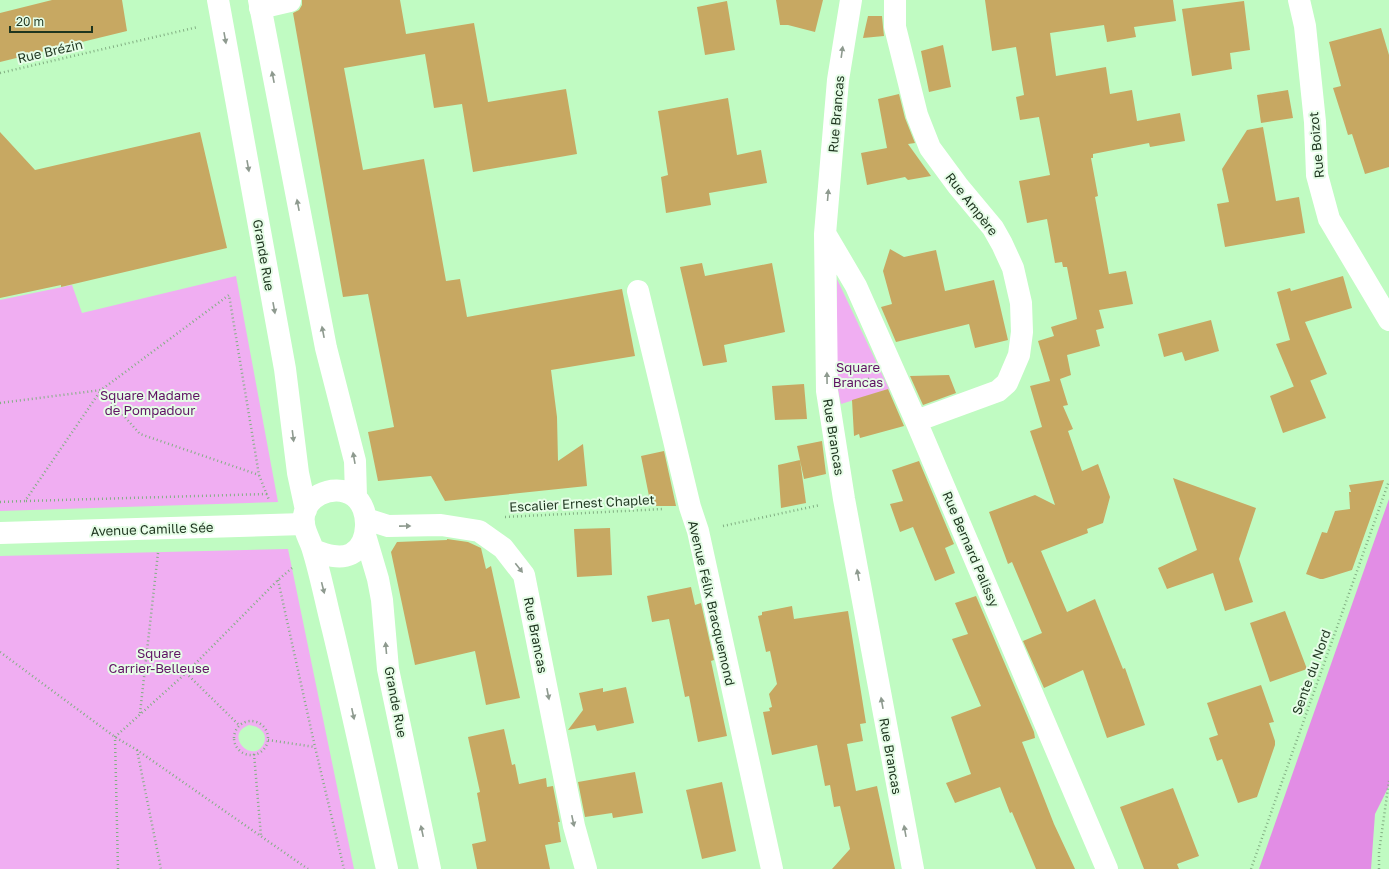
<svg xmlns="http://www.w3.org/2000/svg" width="1389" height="869" viewBox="0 0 1389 869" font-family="'Golos Text',sans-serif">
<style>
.green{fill:#f0aef2;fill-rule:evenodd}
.forest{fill:#e28de5}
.building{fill:#c7a862}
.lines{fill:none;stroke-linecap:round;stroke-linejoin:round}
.path{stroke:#82af83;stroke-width:2.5;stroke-dasharray:1 3;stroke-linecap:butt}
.minor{stroke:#fff;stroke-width:22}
.major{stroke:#fff;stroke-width:22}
.oneway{fill:#8e9a8f}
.labels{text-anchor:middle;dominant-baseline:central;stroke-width:4;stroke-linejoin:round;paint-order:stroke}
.street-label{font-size:13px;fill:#1e351f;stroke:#e6fde7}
.park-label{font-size:13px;fill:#601364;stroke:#e6fde7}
</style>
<rect width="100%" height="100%" fill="#c0fbc2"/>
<!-- green -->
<path class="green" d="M236,276L278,502L0,511V300L72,285L82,313Z
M837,279L889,389L841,404L837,385Z
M288,549L354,869H0V556ZM249,725C259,726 268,733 264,743C254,766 222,735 249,725Z"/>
<!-- forest -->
<path class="forest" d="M1389,499V786L1375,814L1371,869H1259Z"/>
<!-- building -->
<path class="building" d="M52,0H122L127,31L0,62V13Z
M302,0H400L406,34L474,23L488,102L566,89L577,154L473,172L462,104L434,108L425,54L344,68L363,170L424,159L446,281L460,279L467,317L622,289L635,356L551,370L557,417L558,461L583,444L587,486L445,501L431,476L378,481L368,432L394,427L368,294L343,297L293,13L299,10L302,5Z
M776,0H823L815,32L788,25H780Z
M985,0H1173L1176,21L1134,27L1136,37L1107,42L1104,25L1050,33L1056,76L1106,67L1110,94L1132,90L1137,121L1180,113L1185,141L1150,147L1149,143L1093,154V158H1091L1098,196L1095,197L1109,274L1126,271L1133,304L1099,310L1104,328L1096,330L1100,346L1067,355L1071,375L1060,379L1068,405L1063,406L1073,429L1068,431L1082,471L1098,464L1110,497L1103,523L1087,529L1088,533L1041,551L1067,612L1095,599L1123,669L1125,668L1145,725L1107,738L1083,670L1044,688L1023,641L1042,633L1012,562L1008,564L989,512L1035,495L1055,505L1030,431L1042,427L1030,386L1050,381L1038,341L1054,336L1051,327L1077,319L1067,267H1063L1062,262L1055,263L1047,219L1027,223L1019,181L1050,175L1039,117L1020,120L1016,97L1024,95L1016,47L992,51Z
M727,1L735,50L705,55L697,7Z
M1244,1L1250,50L1230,53L1232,69L1192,76L1182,9Z
M868,16H882L883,27L884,36L863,38Z
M1381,28L1389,55V167L1365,174L1352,134L1348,135L1333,88L1341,86L1329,42Z
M943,45L951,87L929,92L921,51Z
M1288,90L1293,118L1261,123L1257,95Z
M899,94L905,118L915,143L908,144L931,176L908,180L905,177L867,185L861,153L887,148L878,99Z
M728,98L737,155L761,150L767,183L709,193L711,205L666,213L661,177L668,175L658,111Z
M1263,127L1276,201L1299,197L1305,233L1225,247L1217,204L1229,202L1222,169L1247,130Z
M0,132L35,170L200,132L227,248L61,287V285L0,298Z
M890,249L904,257L936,250L945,291L994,280L1008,340L975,348L969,324L896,342L881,307L892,304L883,271Z
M702,263L705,276L772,263L785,332L724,345L727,362L703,366L680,267Z
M1343,276L1352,308L1305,322L1327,374L1294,387L1276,344L1290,340L1277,292L1290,288L1291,291Z
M1211,320L1219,351L1185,361L1182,352L1164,357L1158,334Z
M949,375L956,393L923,405L910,376Z
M1310,380L1326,418L1283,433L1270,396Z
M804,384L807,419L775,420L772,386Z
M888,389L904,426L860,438L859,434L854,436L852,400Z
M822,441L826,474L804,479L797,446Z
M664,451L676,506H651L641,456Z
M800,460L806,503L781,508L778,465Z
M919,461L954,544L945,548L955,573L935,581L913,527L900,532L890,504L903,501L892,470Z
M1173,478L1256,508L1239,559L1253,602L1225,611L1213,573L1167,589L1158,568L1197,550Z
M1384,480L1352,570L1323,579H1320L1306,574L1322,532L1327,533L1335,511L1350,509L1349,492H1351L1349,485Z
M610,528L612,575L577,577L574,529Z
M447,539L468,542L481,548L486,569L491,566L520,698L486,705L475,651L415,665L391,552L397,542L447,540Z
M691,587L695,605L701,603L714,660L711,661L727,736L698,742L689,696L685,697L669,619L652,622L647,596Z
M976,596L1034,732L1035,738L1022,742L1054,824L1075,869H1036L1012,812L1010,813L1000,787L955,803L946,783L971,774L951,717L981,706L952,639L968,634L955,603Z
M792,606L794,619L848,611L866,723L860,724L863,741L847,744L856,791L877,786L895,869H832L850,849L840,806L834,807L830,785L825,786L817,745L772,755L763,712L770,711L769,708L772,707L769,694L777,684L770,651L766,652L758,616L762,615V612Z
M1285,611L1307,669L1270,682L1250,623Z
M1261,685L1274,722L1269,723L1275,741V745L1257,797L1238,803L1222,759L1217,761L1209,738L1218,735L1207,703Z
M626,687L634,723L597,731L595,725L568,730L583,710L579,693L603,688V692Z
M504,729L512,765L515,764L519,784L546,778L547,787L553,786L560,822H558L561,842L545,845L550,869H477L472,844L486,841L477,793L480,792L468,737Z
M635,772L643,813L613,818L612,813L585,817L578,782Z
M722,782L736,851L702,859L686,790Z
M1173,788L1199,856L1177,864L1179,869H1144L1120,807Z"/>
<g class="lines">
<!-- path -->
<path class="path" d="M0,73L198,27
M853,384L871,378
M0,403L101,390L229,295L259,475L269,500
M26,501L267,494
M0,502L25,501L101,390L140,434L259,475
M505,517L664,509
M723,526L820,505
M278,580L315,747L344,869
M0,652L115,737L137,750L308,869
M186,673L240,726
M140,713L158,553
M234 738a17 17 0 1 1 34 0a17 17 0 1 1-34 0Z
M268,740L315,747
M137,750L161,869
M254,754L261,836
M118,869L115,737L186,673L278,580L292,568
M1251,869L1389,481
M1379,869V852L1389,781"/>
<!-- minor -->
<path class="minor" d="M851,0L838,80L825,234L827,391L844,499L913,869
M895,0V27L917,115L930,148L958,186L993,228L1002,244L1013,268L1021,303L1022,332L1019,355L1007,383L998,391L916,421
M1299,0L1305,26L1315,122L1317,175L1329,219L1389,320
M260,8L290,1
M826,235L856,286L916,421L1107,869
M638,291L690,507L698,531L772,869
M366,519L388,526L441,525L479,531L503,548L524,575L574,826L586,869
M0,533L304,524"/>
<!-- major -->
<path class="major" d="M218,0L285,369L298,473L306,510
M259,0L326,348L355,461L356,497
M365,535L378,579L382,600L388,669L430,869
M313,550C324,554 339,560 351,554C370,544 371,509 354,496C333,481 300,498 304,524C305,533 311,542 313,550C321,576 326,603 333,630C352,709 369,789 387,869"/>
</g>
<!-- one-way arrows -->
<defs><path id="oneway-solid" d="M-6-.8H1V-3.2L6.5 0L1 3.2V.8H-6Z"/></defs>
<g class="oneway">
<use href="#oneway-solid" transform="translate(225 38) rotate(80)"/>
<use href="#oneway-solid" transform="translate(842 52) rotate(-82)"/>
<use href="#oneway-solid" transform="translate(273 77) rotate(-101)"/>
<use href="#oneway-solid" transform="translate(248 166) rotate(80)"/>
<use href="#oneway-solid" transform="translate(828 195) rotate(-85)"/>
<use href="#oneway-solid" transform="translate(298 205) rotate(-101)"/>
<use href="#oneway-solid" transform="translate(274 308) rotate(80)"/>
<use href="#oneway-solid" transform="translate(323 332) rotate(-101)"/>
<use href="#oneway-solid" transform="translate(827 378) rotate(-91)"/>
<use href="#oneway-solid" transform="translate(293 436) rotate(83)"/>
<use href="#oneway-solid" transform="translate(354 458) rotate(-100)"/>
<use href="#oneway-solid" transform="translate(405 526) rotate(-1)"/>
<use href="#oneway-solid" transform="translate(519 568) rotate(52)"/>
<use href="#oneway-solid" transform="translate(858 575) rotate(-100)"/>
<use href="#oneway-solid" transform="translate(323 588) rotate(76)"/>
<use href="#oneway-solid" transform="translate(386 648) rotate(-95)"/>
<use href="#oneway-solid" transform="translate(548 694) rotate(79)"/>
<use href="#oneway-solid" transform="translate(882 703) rotate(-100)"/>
<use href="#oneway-solid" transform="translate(353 714) rotate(78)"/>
<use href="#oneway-solid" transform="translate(573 821) rotate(78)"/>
<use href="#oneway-solid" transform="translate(422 831) rotate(-102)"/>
<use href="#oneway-solid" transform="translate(905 831) rotate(-100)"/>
</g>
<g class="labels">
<!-- street labels -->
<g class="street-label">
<text transform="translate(50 51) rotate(-13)">Rue Brézin</text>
<text transform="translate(836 114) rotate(-85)">Rue Brancas</text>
<text transform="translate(1316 145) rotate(-95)">Rue Boizot</text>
<text transform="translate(972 204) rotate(52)">Rue Ampère</text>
<text transform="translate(264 255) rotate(80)">Grande Rue</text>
<text transform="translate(834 437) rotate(81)">Rue Brancas</text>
<text transform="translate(582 503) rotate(-3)">Escalier Ernest Chaplet</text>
<text transform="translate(152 529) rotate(-2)">Avenue Camille Sée</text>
<text transform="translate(971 549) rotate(67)">Rue Bernard Palissy</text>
<text transform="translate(712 603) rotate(77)">Avenue Félix Bracquemond</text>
<text transform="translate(536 635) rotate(79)">Rue Brancas</text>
<text transform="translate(1311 672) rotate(-70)">Sente du Nord</text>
<text transform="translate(396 702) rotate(79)">Grande Rue</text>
<text transform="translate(891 756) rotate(80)">Rue Brancas</text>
</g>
<!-- park labels -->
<g class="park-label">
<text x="858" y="367">Square<tspan x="858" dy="15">Brancas</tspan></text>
<text x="150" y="395">Square Madame<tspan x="150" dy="15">de Pompadour</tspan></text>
<text x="159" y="653">Square<tspan x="159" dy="15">Carrier-Belleuse</tspan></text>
</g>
</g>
<!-- scale -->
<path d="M10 26v6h82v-6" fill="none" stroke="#1e351f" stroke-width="2"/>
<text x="16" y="26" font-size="12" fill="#1e351f" stroke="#e6fde7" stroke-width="3" paint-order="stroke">20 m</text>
</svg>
